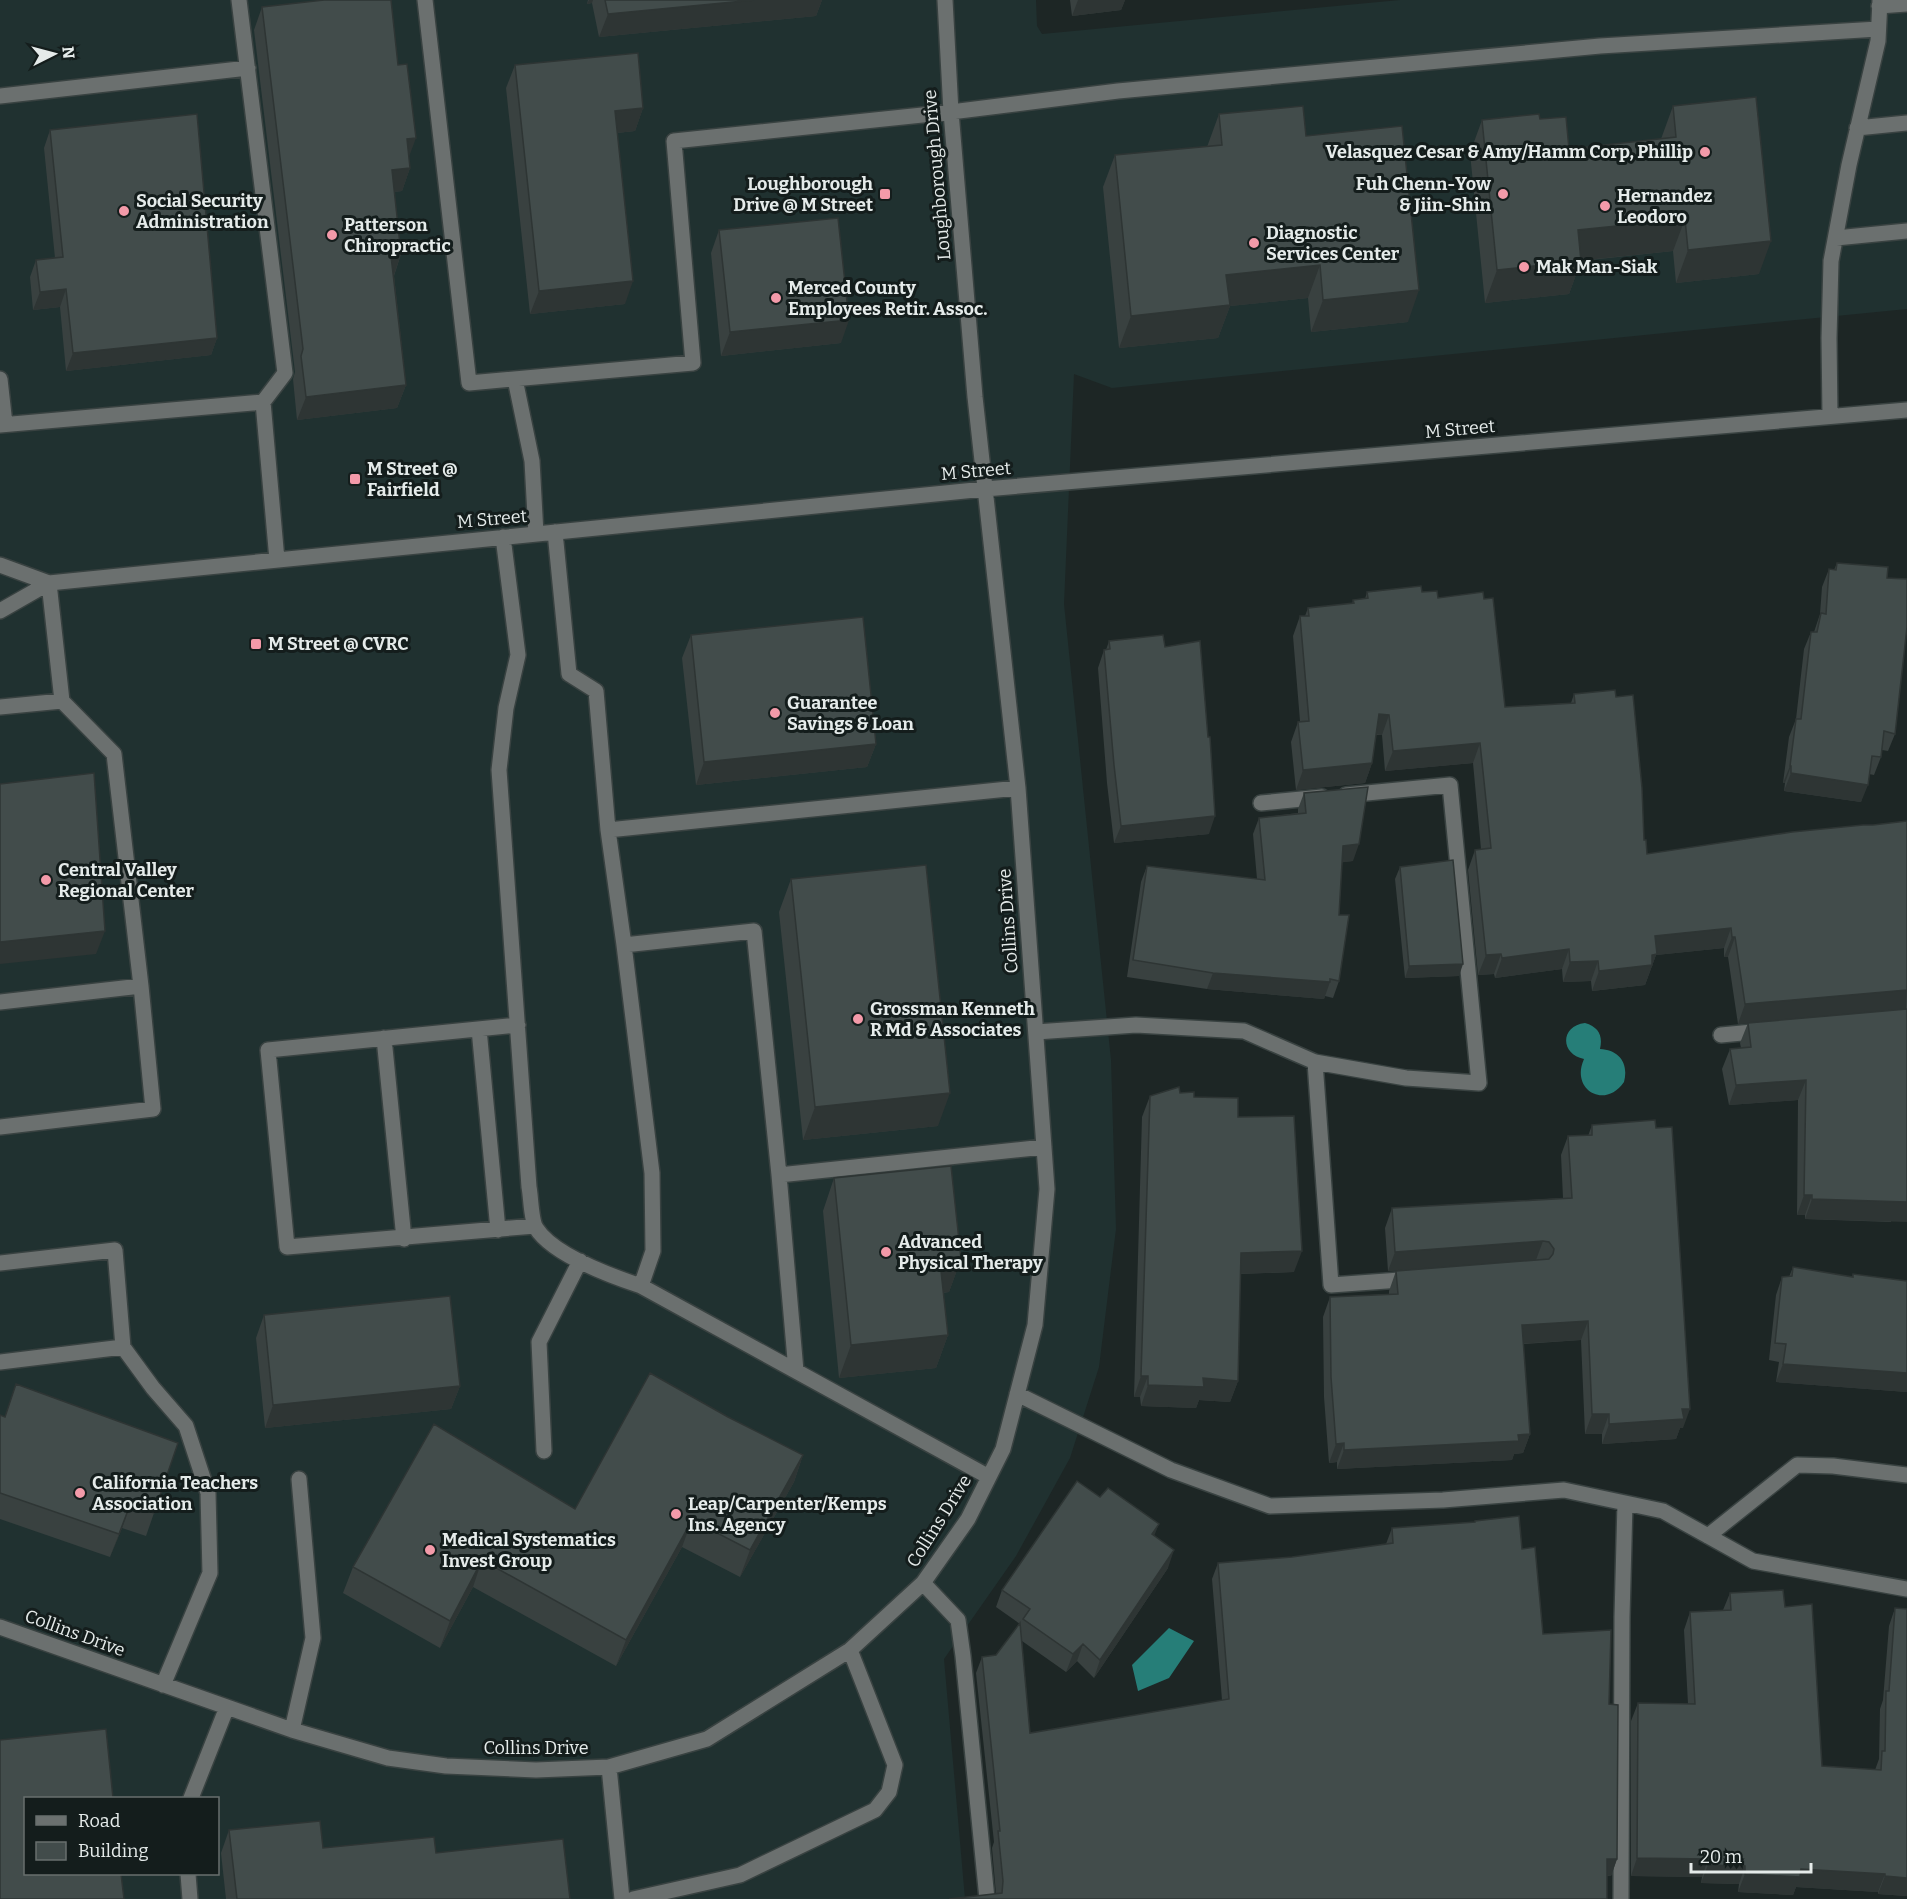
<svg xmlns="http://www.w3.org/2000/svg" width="1907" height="1899" viewBox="0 0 1907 1899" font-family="Bitter,serif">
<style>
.built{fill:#203130;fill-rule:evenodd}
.water{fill:#267e78}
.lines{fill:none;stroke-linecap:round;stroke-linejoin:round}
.minor-casing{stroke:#394241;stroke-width:18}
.minor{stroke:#6b706f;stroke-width:15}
.wall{fill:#394140}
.shaded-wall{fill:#2e3534}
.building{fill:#424c4b;stroke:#2e3534;stroke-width:1.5}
.poi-dot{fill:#f39aa9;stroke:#141d1c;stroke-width:2}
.labels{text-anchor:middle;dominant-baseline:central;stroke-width:6;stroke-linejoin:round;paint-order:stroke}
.poi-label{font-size:18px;font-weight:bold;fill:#e5ebea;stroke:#141d1c;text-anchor:start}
.street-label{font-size:18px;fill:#e5ebea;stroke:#141d1c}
</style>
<rect width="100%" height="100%" fill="#1d2625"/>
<!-- built -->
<path class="built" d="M0,0H1036L1037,26L1042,34L1400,0H1907V309L1112,388L1074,374L1064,604L1111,1060L1116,1229L1099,1367L1070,1458L1016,1556L944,1659L965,1899H0ZM26,1798H218V1874H26Z"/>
<!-- water -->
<path class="water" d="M1585,1023C1599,1027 1603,1036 1600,1049C1619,1050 1629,1063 1624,1082C1605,1110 1570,1090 1584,1059C1560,1054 1560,1026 1585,1023Z
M1169,1628L1194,1641L1169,1678L1138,1691L1132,1665Z"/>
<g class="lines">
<defs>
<path id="minor" d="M239,0L285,373L263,402
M425,0L469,383L693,363L674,141L951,112L1118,91L1600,46L1878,29
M1879,6L1907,4
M0,96L248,68
M1857,128L1907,123
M1836,238L1907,231
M0,379L5,424
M515,379L532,461L536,534
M1830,416L1829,338L1831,261L1849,165L1878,41L1880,0
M0,425L263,402L277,560
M555,532L569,674L596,691L608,830L624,945L754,931L779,1175L1044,1147
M503,537L518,655L506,708L499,770L529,1187C531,1197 531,1220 536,1228C553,1255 611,1276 641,1286L989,1477
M0,565L49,583
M0,611L49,583L985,489L1907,410
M0,707L62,701
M1261,803L1322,797
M608,830L1018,788
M624,945L652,1173L653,1251L641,1286
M0,1002L141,986
M518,1025L268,1050L287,1247L535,1226
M479,1029L498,1230
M1036,1032L1136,1025L1244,1031L1315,1062L1406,1078L1479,1083L1450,785L1346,795
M1721,1035L1763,1031
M384,1038L404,1239
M1315,1062L1331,1285L1414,1279
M0,1127L153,1109L141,986L114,754L62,701L49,583
M779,1175L796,1371
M0,1263L115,1250L123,1347L0,1362
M123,1347L153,1388L186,1426L208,1493L210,1573L163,1685
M1017,1394L1171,1470L1270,1506L1443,1500L1564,1490L1663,1511L1753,1561L1907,1589
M544,1451L539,1342L580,1261
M1708,1536L1797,1465L1833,1466L1907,1475
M923,1583L958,1620L963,1656L987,1899
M0,1627L292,1730L388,1758L446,1766L536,1770L609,1767L707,1739L850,1650L923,1583L968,1519L1003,1449L1035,1325L1047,1189L1018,788L975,397L951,112L945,0
M292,1730L313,1638L299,1479
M609,1767L622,1899
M191,1798L227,1707
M188,1874L190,1899
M633,1899L740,1875L875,1810L889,1792L895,1765L850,1650
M1621,1899L1622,1617L1625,1503"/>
</defs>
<!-- minor casing -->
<use href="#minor" class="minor-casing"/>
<!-- minor -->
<use href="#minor" class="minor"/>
</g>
<!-- wall -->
<path class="wall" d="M588,0H822L816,16L599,37L592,3L587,4Z
M1070,0H1128H1125L1121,10L1072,16Z
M262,7L398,65L410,168L402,191L394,192L401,254L394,276L406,385L397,408L297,420L293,379L295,372L254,30Z
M515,65L643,108L635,131L617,133L625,304L530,314L506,88Z
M1673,106L1759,274L1676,283L1673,251L1581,261L1569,294L1485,303L1470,153L1482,120L1540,119L1569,149L1661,139Z
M1219,114L1306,136L1408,322L1311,332L1308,298L1230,306L1218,338L1119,348L1103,187L1115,155L1207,147Z
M50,130L217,338L211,355L66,371L60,307L33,310L30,277L36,260L55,258L44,148Z
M719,230L841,343L721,356L711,253Z
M1837,563L1887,578L1906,635L1895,734L1888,751L1882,750L1881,757L1874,775L1869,774L1861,802L1784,791L1785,783H1783L1789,737L1796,719L1804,649L1811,632H1814L1820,614L1822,587L1829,569L1834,570Z
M1367,592H1422L1438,598L1484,599L1505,707L1571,703L1574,694L1616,697L1647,854L1907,821V1009L1738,1024L1728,957H1724V948L1656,955L1645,985L1592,991L1591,981L1563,982L1562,969L1495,978L1494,974L1478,975L1468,870L1475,850L1481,849L1473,763L1385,771L1382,735H1376L1372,763L1365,783L1296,790L1291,742L1298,722L1300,721L1293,636L1300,616H1305L1308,608L1352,604L1353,600L1365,599Z
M691,635L876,744L867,767L696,785L682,658Z
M1109,641L1165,647L1209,834L1114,843L1107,783L1098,668L1104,650H1106Z
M1304,793L1353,861L1342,862L1339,915V981L1333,998L1325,996L1324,999L1207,989L1127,977L1141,882L1147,866L1257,879L1253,834L1259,818L1298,813V809Z
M1400,867L1459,976L1405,978L1395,879Z
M791,879L938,1126L803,1140L779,912Z
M1907,1009L1891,1222L1805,1219V1215H1797L1798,1100L1729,1105L1722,1069L1730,1049L1741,1048L1740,1043L1748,1023Z
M1180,1093L1194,1097L1238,1117L1294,1272L1240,1274L1238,1381L1230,1402L1199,1400L1196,1408L1141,1406L1140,1397H1134L1142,1117L1150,1096Z
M1592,1125L1683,1428H1680L1676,1439L1602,1444V1434H1585L1581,1340L1523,1344L1530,1434L1523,1453L1514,1454L1512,1460L1337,1469V1462L1329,1463L1324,1397L1323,1317L1330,1297L1389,1294V1291L1396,1271L1473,1265L1388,1271L1385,1228L1392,1208L1563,1198L1561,1155L1568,1136H1588Z
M834,1178L961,1259L949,1292L943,1293L948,1335L936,1368L839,1378L823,1211Z
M1793,1267L1852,1277L1853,1274L1907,1281V1392L1776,1382L1779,1362L1769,1360L1776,1295L1782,1277H1789Z
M264,1315L460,1386L451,1409L265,1428L256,1338Z
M0,1415L154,1513L146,1536L122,1528L110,1557L0,1519Z
M728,1417L803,1455L794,1482L740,1577L682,1547L616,1666L473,1587L440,1648L343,1593L353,1567L575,1509Z
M1475,1521L1522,1549L1543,1634L1609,1704L1617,1859L1611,1876L996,1894L992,1848L994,1842L976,1673L982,1657L996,1655L1020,1624L996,1607L1002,1590L1154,1536L1168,1568L1094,1678L1077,1661L1066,1672L1022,1641L1030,1733L1222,1700L1212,1579L1218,1563L1292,1557L1386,1544L1392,1528L1475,1522Z
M1730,1593L1785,1607L1822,1766L1875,1770L1879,1759L1880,1709L1883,1700L1889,1626L1895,1608L1907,1609V1896L1878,1894V1892L1796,1887L1793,1895L1738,1892L1739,1884L1701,1883L1702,1877L1631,1876V1721L1638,1703L1688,1704L1684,1630L1690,1612L1723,1610Z
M229,1830L323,1848L436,1853L570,1899H226L221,1853Z"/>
<!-- shaded-wall -->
<path class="shaded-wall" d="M589,0H593L592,3L587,4Z
M754,0H822L816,16L599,37L608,14Z
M1078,0H1128H1125L1121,10L1072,16Z
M643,108L635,131L607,134L615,111Z
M416,138L407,162V139Z
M410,168L402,191L383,193L392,170Z
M1685,219L1673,251L1566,262L1578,230Z
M1771,241L1759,274L1676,283L1688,250Z
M401,254L393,278L391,256Z
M1581,261L1569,294L1485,303L1497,270Z
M1320,265L1308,298L1230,306L1218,338L1119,348L1131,316L1226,275Z
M633,281L625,304L530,314L539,291Z
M66,289L60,307L33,310L40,292Z
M1419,290L1408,322L1311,332L1323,300Z
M849,320L841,343L721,356L730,332Z
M217,338L211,355L66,371L73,353Z
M406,385L397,408L297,420L306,397Z
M1379,714L1389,715L1382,735L1372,734Z
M1480,743L1473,763L1385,771L1393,751Z
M876,744L867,767L696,785L704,762Z
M1372,763L1365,783L1296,790L1303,770Z
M1790,766H1791L1785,783H1783Z
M1791,773L1868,785L1861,802L1784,791Z
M1215,816L1209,834L1114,843L1121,826Z
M1359,844L1353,861L1337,863L1343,846Z
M1731,928L1724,948L1656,955L1645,985L1592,991L1599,971L1655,936Z
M105,931L96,954L0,964V942Z
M1732,937H1735L1728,957H1724Z
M1569,949L1562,969L1495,978L1502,958Z
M1501,954L1494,974L1478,975L1486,955Z
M1598,961L1591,981L1563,982L1570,962Z
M1463,964L1459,976L1405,978L1409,966Z
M1213,973L1330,982L1324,999L1207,989Z
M1907,990L1906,1009L1738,1024L1745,1004Z
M1806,1080L1798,1100L1729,1105L1736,1085Z
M950,1093L938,1126L803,1140L815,1107Z
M1804,1195H1812L1805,1215H1797Z
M1812,1199L1907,1202V1222L1805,1219Z
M1543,1241L1536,1260L1388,1271L1395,1252Z
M1302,1251L1294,1272L1233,1274L1241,1253Z
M961,1259L949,1292L928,1294L940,1262Z
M1588,1321L1581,1340L1515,1344L1522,1325Z
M948,1335L936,1368L839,1378L851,1345Z
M1783,1364L1907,1373V1392L1776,1382Z
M1141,1376H1148L1140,1397H1134Z
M1203,1378L1238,1381L1230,1402L1199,1400L1196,1408L1141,1406L1148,1385Z
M460,1386L451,1409L265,1428L273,1405Z
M1682,1409H1690L1683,1428H1680L1676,1439L1602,1444L1609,1424Z
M1592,1414H1609L1602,1434H1585Z
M1530,1434L1523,1453L1514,1454L1512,1460L1337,1469L1344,1450Z
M1344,1443L1337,1462L1329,1463L1336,1444Z
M803,1455L794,1482L740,1577L750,1550Z
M130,1505L122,1528L110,1557L119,1534Z
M692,1520L682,1547L616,1666L626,1640Z
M1159,1524L1152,1541V1534Z
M1174,1550L1168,1568L1094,1678L1100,1660Z
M482,1560L473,1587L440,1648L450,1621Z
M1083,1644L1077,1661L1066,1672L1073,1654Z
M1637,1858L1708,1859L1702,1877L1631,1876Z
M1607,1859H1617L1611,1876L1601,1875Z
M1708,1865L1745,1866L1739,1884L1701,1883Z
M1801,1869L1885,1874L1878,1892L1796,1887L1793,1895L1738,1892L1745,1874Z
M1885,1876L1907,1878V1896L1878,1894Z"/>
<!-- building -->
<path class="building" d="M324,0H391L398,65L407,64L416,138L407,139L410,168L392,170L401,254L391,256L406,385L306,397L301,356L303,349L262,7Z
M605,0H754L608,14Z
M638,53L643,108L615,111L633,281L539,291L515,65Z
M1756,97L1771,241L1688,250L1685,219L1578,230L1581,261L1497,270L1482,120L1539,114L1540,119L1566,117L1569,149L1676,137L1673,106Z
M1303,106L1306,136L1402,126L1419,290L1323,300L1320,265L1226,275L1230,305L1131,316L1115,155L1222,145L1219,114Z
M197,114L217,338L73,353L66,289L40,292L36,260L63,257L50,130Z
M838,218L849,320L730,332L719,230Z
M1837,563L1888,567L1887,578L1907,579V627L1895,734L1884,731L1881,757L1872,756L1868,785L1791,773V766H1790L1796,719H1801L1811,632H1817L1821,613L1826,614L1829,569L1836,570Z
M1421,586L1422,592L1437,591L1438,598L1483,592L1484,599L1493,598L1505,707L1575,703L1574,694L1615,690L1616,697L1633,695L1642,788L1644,840H1646L1647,854L1792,832L1863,825H1873L1907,821V990L1745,1004L1735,937H1732L1731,928L1655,936L1657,954L1652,955V965L1599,971L1598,961L1570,962L1569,949L1502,958L1501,954L1486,955L1475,850L1491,848L1480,743L1393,751L1389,715L1379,714L1372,763L1303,770L1298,722L1309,721L1300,616H1309L1308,608L1354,603L1353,600L1368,598L1367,592Z
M863,617L876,744L704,762L691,635Z
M1163,635L1165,647L1200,641L1208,737H1210L1215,816L1121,826L1114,765L1104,650L1110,649L1109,641Z
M94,773L105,931L0,942V784Z
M1368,787L1359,844L1343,846L1339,915H1349L1339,981L1330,979V982L1213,973L1133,960L1147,866L1265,880L1259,818L1306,813L1304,793Z
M1453,860L1463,964L1409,966L1400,867Z
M926,865L950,1093L815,1107L791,879Z
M1907,1009V1202L1812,1199V1195H1804L1806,1080L1736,1085L1730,1049L1751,1047L1748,1023Z
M1179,1087L1180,1093L1194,1092V1097L1238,1098V1117L1294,1116L1302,1251L1241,1253L1238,1381L1203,1378L1204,1387L1148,1385V1376H1141L1150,1096Z
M1655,1120L1656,1128L1672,1127L1690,1409H1682L1684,1419L1609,1424V1414H1592L1588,1321L1522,1325L1530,1434L1518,1435L1519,1441L1344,1450V1443L1336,1444L1331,1377L1330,1297L1398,1294L1396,1271L1549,1259L1553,1254L1554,1249L1549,1242L1543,1241L1395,1252L1392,1208L1572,1198L1568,1136L1592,1135V1125Z
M951,1166L961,1259L940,1262L948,1335L851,1345L834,1178Z
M1793,1267L1853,1277V1274L1907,1281V1373L1783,1364L1786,1344L1775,1343L1782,1277L1792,1276Z
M450,1296L460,1386L273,1405L264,1315Z
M650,1373L728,1417L803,1455L750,1550L692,1520L626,1640L482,1560L450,1621L353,1567L434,1424L575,1509Z
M16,1384L178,1443L154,1513L130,1505L119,1534L0,1493V1415L5,1417Z
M1077,1481L1100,1497L1108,1488L1159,1524L1152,1534L1174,1550L1100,1660L1083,1644L1073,1654L1023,1619L1030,1609L1002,1590Z
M1519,1516L1522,1549L1535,1547L1543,1634L1611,1630L1609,1704L1618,1705L1617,1859H1607V1899H949L1002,1893L1003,1881L998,1831H1000L982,1657L996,1655L1020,1623L1030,1733L1229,1699L1218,1563L1292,1557L1393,1543L1392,1528L1475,1522V1521Z
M1783,1590L1785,1607L1812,1604L1822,1766L1881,1770L1882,1751H1885L1886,1691H1889L1895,1608L1907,1609V1878L1885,1876V1874L1801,1869L1800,1877L1745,1874V1866L1708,1865V1859L1637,1858L1638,1703L1695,1704L1690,1612L1731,1610L1730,1593Z
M106,1729L113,1798H26V1874H121L124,1899H0V1740Z
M320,1821L323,1848L434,1837L436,1853L563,1839L570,1899H237L229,1830Z"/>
<!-- markers -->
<g class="poi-dot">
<circle cx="1705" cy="152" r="6"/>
<rect x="879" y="188" width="12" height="12" rx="3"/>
<circle cx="1503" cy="194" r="6"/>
<circle cx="1605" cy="206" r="6"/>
<circle cx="124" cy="211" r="6"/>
<circle cx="332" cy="235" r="6"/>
<circle cx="1254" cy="243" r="6"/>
<circle cx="1524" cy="267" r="6"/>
<circle cx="776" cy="298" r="6"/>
<rect x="349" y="473" width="12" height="12" rx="3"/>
<rect x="250" y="638" width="12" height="12" rx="3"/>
<circle cx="775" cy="713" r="6"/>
<circle cx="46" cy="880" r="6"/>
<circle cx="858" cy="1019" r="6"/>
<circle cx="886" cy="1252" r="6"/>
<circle cx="80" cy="1493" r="6"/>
<circle cx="676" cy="1514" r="6"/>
<circle cx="430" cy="1550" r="6"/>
</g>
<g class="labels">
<!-- poi labels -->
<g class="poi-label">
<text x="1693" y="152" text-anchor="end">Velasquez Cesar &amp; Amy/Hamm Corp, Phillip</text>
<text x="873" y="184" text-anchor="end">Loughborough<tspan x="873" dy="21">Drive @ M Street</tspan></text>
<text x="1491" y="184" text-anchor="end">Fuh Chenn-Yow<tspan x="1491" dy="21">&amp; Jiin-Shin</tspan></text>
<text x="1617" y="196">Hernandez<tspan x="1617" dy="21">Leodoro</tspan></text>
<text x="136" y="201">Social Security<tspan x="136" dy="21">Administration</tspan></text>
<text x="344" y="225">Patterson<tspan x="344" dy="21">Chiropractic</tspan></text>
<text x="1266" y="233">Diagnostic<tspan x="1266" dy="21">Services Center</tspan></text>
<text x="1536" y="267">Mak Man-Siak</text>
<text x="788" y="288">Merced County<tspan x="788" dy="21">Employees Retir. Assoc.</tspan></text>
<text x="367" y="469">M Street @<tspan x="367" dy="21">Fairfield</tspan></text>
<text x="268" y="644">M Street @ CVRC</text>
<text x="787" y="703">Guarantee<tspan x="787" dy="21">Savings &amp; Loan</tspan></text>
<text x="58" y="870">Central Valley<tspan x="58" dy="21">Regional Center</tspan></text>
<text x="870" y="1009">Grossman Kenneth<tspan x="870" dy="21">R Md &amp; Associates</tspan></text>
<text x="898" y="1242">Advanced<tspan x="898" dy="21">Physical Therapy</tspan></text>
<text x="92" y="1483">California Teachers<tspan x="92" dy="21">Association</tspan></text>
<text x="688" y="1504">Leap/Carpenter/Kemps<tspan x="688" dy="21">Ins. Agency</tspan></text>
<text x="442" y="1540">Medical Systematics<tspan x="442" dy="21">Invest Group</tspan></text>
</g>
<!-- street labels -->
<g class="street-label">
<text transform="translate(937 175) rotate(-95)">Loughborough Drive</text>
<text transform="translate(1460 429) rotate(-5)">M Street</text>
<text transform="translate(976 471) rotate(-5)">M Street</text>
<text transform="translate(492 519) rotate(-5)">M Street</text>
<text transform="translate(1008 921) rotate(-94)">Collins Drive</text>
<text transform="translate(939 1521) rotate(-58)">Collins Drive</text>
<text transform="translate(75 1633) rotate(20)">Collins Drive</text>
<text x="536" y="1748">Collins Drive</text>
</g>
</g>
<!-- legend -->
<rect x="24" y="1797" width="195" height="78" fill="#141d1c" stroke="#686f6e" stroke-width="1.5"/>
<rect x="36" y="1816" width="30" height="9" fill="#6b706f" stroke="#686f6e" stroke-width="1.5"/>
<text x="78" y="1827" font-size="18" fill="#e5ebea">Road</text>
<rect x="36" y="1842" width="30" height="18" fill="#424c4b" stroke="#686f6e" stroke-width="1.5"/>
<text x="78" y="1857" font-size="18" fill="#e5ebea">Building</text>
<!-- north arrow -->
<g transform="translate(54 54) rotate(84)" stroke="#141d1c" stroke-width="4.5" paint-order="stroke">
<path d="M0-4.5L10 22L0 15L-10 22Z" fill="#e5ebea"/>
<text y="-9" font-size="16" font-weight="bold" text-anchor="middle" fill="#e5ebea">N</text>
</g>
<!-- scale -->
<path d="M1691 1863v9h120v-9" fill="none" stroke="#e5ebea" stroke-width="3"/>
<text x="1700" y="1863" font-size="18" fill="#e5ebea" stroke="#141d1c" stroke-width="4.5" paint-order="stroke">20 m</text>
</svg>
